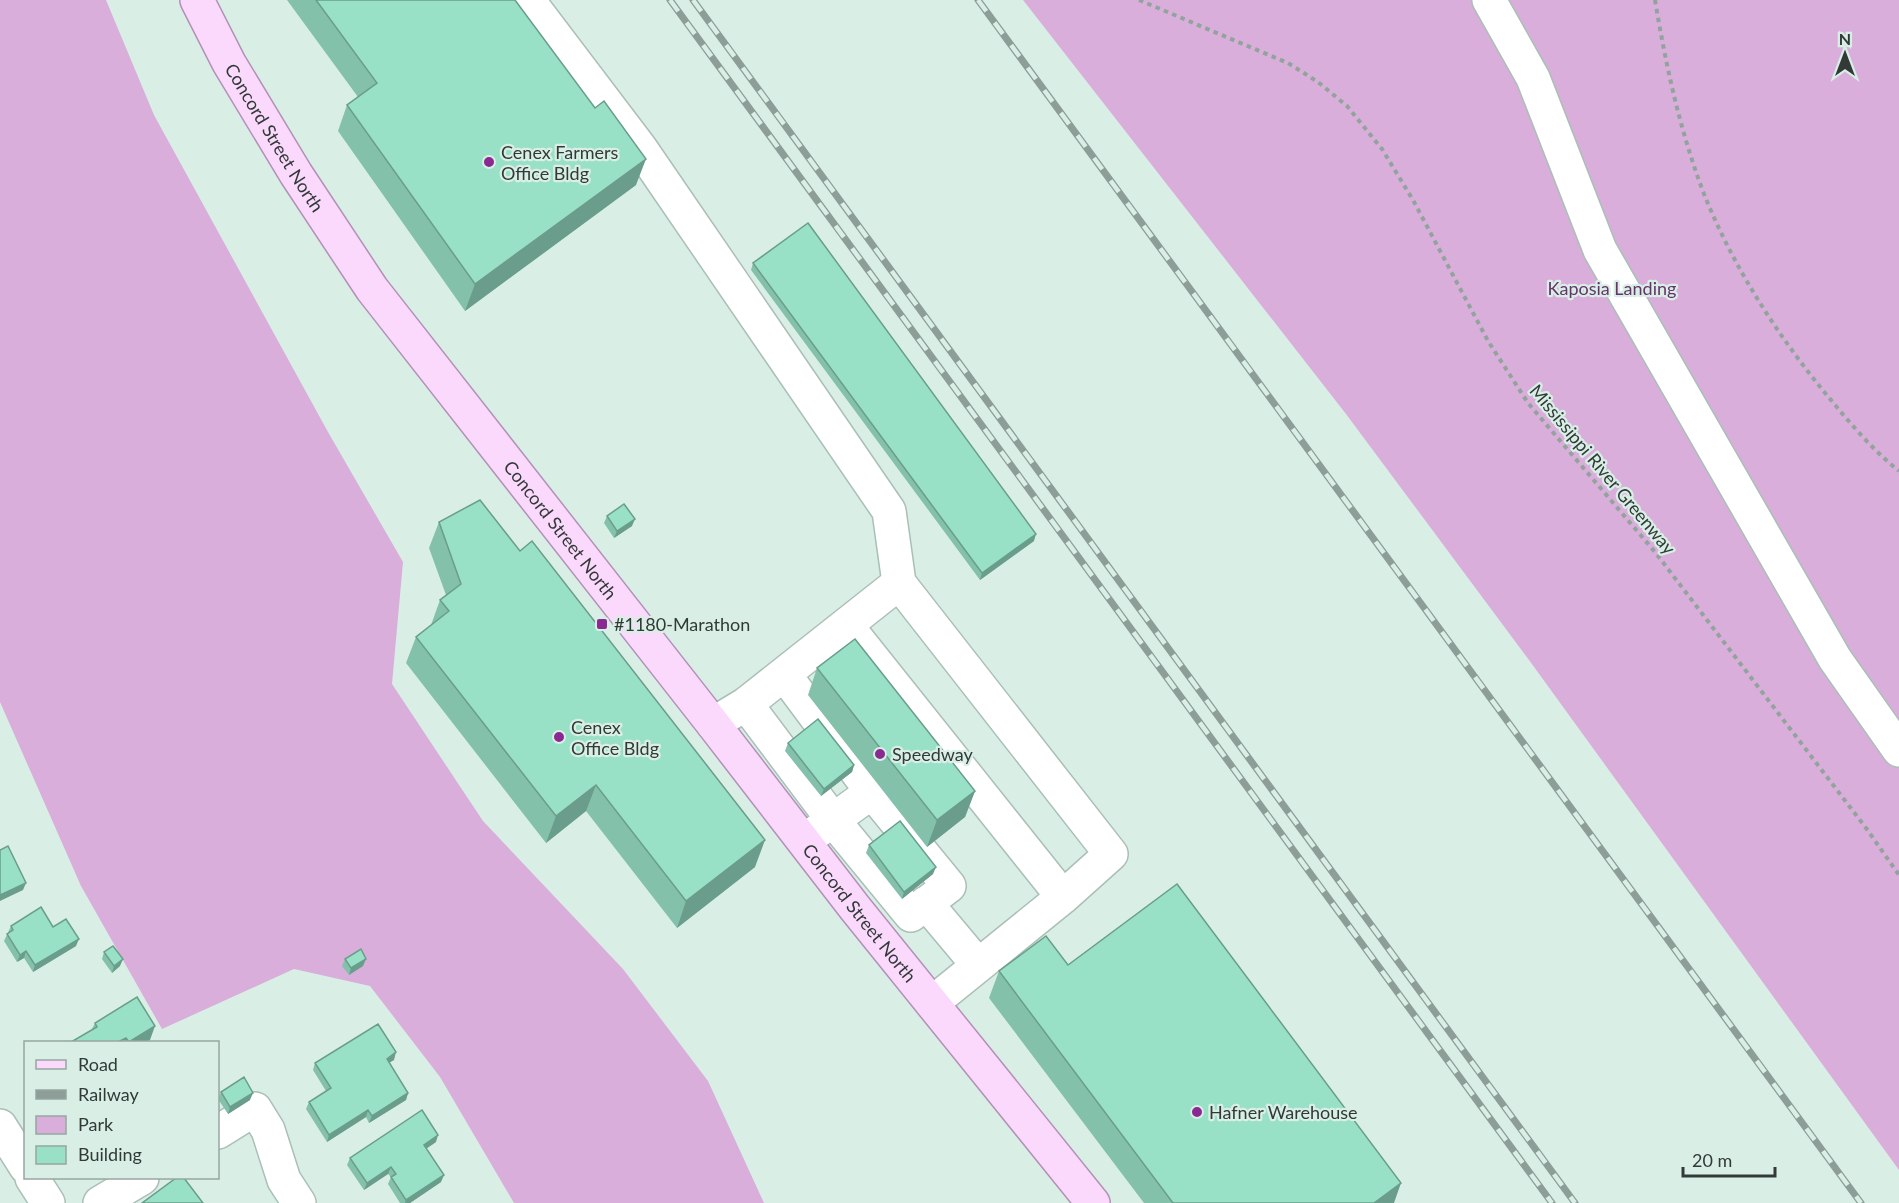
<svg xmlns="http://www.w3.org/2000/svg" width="1899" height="1203" viewBox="0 0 1899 1203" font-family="Lato,sans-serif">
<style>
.green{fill:#d9aedb}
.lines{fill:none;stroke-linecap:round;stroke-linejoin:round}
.minor-casing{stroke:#aabfb6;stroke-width:36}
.major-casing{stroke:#b291b6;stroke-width:36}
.path{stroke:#92a39c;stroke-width:4;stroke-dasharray:4.5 4.5;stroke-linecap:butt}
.minor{stroke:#fff;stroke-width:33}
.major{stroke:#fbd9fd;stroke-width:33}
.rail-casing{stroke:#8d9d97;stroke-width:7}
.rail{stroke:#d9efe6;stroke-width:4.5;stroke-dasharray:14;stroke-linecap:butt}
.wall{fill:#83c1aa}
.shaded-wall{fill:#6a9d8b}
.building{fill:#98e0c6;stroke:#6a9d8b;stroke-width:1.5}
.poi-dot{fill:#8a2992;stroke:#d9efe6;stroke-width:2}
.labels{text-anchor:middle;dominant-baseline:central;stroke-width:4.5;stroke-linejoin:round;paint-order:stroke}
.street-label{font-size:18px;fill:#313a37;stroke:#d9efe6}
.poi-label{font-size:18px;fill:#313a37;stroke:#d9efe6;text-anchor:start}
.park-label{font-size:18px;fill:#68336c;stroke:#d9efe6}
</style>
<rect width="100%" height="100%" fill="#d9efe6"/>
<!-- green -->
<path class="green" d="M0,0H106L154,115L328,432L403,562L392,684L483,821L623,969L708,1081L764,1203H514L440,1077L370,986L294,969L162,1029L81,886L0,702Z
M1023,0H1899V1170L1529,660L1346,414Z"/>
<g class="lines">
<defs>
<path id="minor" d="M528,0L641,149L889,511L899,583L746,704L713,724
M1489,0L1533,78L1600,250L1835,659L1899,750
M899,583L1111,854L1063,897L932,1003
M846,625L1063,897
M784,674L872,792L815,833
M746,704L833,820L911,915L949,886L872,792
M926,903L978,965
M0,1126L26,1167
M218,1132L255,1109L268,1130L284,1180L299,1203
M32,1178L48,1203
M100,1203L142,1178"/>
<g id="major">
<path id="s1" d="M197,0L229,63L296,174L372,289L713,724L855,908L1093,1203"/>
</g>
</defs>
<!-- minor casing -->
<use href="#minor" class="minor-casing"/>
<!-- major casing -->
<use href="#major" class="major-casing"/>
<!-- path -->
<path class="path" d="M1139,0L1288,63L1318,82L1347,106L1382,149L1413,200L1488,341L1528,403L1655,552L1866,828L1899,875
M1655,0C1666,66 1680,131 1704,194C1732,264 1774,330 1821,388C1845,417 1869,447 1899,471"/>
<!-- minor -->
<use href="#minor" class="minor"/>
<!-- major -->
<use href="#major" class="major"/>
<defs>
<path id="rail" d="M670,0L1552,1203
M693,0L1575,1203
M978,0L1861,1203"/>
</defs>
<!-- rail casing -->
<use href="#rail" class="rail-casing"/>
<!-- rail -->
<use href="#rail" class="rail"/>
</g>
<!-- wall -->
<path class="wall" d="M287,0H515L636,185L465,311L338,131L347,105L358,97Z
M753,263L1034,541L980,580L751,270Z
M607,516L632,526L614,538L604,523Z
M439,522L755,867L677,928L586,811L546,843L406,663L416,637L431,625L440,600L446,595L429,548Z
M817,668L975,791L965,817L927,847L808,695Z
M788,743L854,765L852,772L821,796L785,751Z
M869,845L933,874L902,899L866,853Z
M11,926L53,927L76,946L33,972L24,958L17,962L4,941Z
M104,952L120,966L112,973L102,959Z
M345,959L363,966L349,975L342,966Z
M1068,965L1394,1203H1144L989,998L999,971Z
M95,1023L150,1040L145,1042H71L92,1029Z
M394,1060L389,1062L408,1093L406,1100L369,1123L366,1117L327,1142L306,1109L309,1102L326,1091L313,1070L315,1063Z
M221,1092L250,1100L228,1114L218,1099Z
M436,1142L426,1149L441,1182L410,1203H400L388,1184L391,1177L388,1174L364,1190L347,1165L350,1158Z"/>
<!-- shaded-wall -->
<path class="shaded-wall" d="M646,159L636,185L465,311L475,284Z
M635,519L632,526L614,538L617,531Z
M1036,534L1034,541L980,580L982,573Z
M854,765L852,772L821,796L824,789Z
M596,785L586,811L546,843L556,816Z
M975,791L965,817L927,847L937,820Z
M765,840L755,867L677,928L686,901Z
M936,867L933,874L902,899L904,892Z
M26,883L23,890L0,901V895Z
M79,939L76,946L33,972L35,965Z
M26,951L24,958L17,962L20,955Z
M123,959L120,966L112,973L114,966Z
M366,959L363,966L349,975L351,968Z
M155,1026L150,1040L145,1042H128Z
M396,1052L394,1060L384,1066L387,1059Z
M253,1093L250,1100L228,1114L230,1107Z
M408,1093L406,1100L369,1123L372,1116Z
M368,1110L366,1117L327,1142L329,1135Z
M438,1135L436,1142L421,1152L424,1145Z
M391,1167L388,1174L364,1190L367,1183Z
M444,1175L441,1182L410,1203H405L406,1200Z
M1401,1183L1394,1203H1374Z"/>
<!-- building -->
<path class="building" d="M316,0H515L595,108L604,101L646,159L475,284L347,105L377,83Z
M808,223L1036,534L982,573L753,263Z
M480,500L520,551L532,541L765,840L686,901L596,785L556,816L416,637L449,611L440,600L461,584L439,522Z
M624,504L635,519L617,531L607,516Z
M855,639L975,791L937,820L817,668Z
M818,719L854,765L824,789L788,743Z
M900,821L936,867L904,892L869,845Z
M8,846L26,883L0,895V850Z
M1177,884L1401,1183L1374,1203H1173L999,971L1046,936L1068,965Z
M41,907L53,927L66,919L79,939L35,965L26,951L20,955L7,934L13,930L11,926Z
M113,946L123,959L114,966L104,952Z
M361,949L366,959L351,968L345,959Z
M137,997L155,1026L129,1042L126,1038L118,1042H71L97,1027L95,1023Z
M378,1024L396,1052L387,1059L408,1093L372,1116L368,1110L329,1135L309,1102L331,1088L315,1063Z
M244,1077L253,1093L230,1107L221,1092Z
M422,1110L438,1135L424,1145L444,1175L406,1200L391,1177L396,1174L391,1167L367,1183L350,1158Z
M176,1178H184L203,1203H142Z"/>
<!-- markers -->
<g class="poi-dot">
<circle cx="489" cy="162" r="6"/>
<rect x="596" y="618" width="12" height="12" rx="3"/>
<circle cx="559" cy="737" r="6"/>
<circle cx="880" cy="754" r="6"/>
<circle cx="1197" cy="1112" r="6"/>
</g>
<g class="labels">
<!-- street labels -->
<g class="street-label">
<text stroke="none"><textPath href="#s1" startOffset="158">Concord Street North</textPath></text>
<text transform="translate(1603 469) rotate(50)">Mississippi River Greenway</text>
<text stroke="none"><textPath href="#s1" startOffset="644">Concord Street North</textPath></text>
<text stroke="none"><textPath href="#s1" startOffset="1130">Concord Street North</textPath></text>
</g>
<!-- poi labels -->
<g class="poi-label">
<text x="501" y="152">Cenex Farmers<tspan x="501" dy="21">Office Bldg</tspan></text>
<text x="614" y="624">#1180-Marathon</text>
<text x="571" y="727">Cenex<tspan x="571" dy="21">Office Bldg</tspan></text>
<text x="892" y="754">Speedway</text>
<text x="1209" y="1112">Hafner Warehouse</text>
</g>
<!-- park labels -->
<g class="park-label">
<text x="1612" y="288">Kaposia Landing</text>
</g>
</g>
<!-- legend -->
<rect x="24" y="1041" width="195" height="138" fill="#d9efe6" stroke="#96a7a0" stroke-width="1.5"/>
<rect x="36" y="1060" width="30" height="9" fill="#fbd9fd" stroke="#96a7a0" stroke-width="1.5"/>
<text x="78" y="1071" font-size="18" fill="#313a37">Road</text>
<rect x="36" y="1090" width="30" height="9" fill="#8d9d97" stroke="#96a7a0" stroke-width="1.5"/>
<text x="78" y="1101" font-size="18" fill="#313a37">Railway</text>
<rect x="36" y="1116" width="30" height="18" fill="#d9aedb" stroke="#96a7a0" stroke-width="1.5"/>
<text x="78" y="1131" font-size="18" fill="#313a37">Park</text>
<rect x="36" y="1146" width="30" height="18" fill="#98e0c6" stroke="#96a7a0" stroke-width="1.5"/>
<text x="78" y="1161" font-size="18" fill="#313a37">Building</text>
<!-- north arrow -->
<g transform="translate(1845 54)" stroke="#d9efe6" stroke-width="4.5" paint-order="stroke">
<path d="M0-4.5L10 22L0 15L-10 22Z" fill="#313a37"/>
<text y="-9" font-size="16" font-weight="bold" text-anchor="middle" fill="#313a37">N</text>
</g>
<!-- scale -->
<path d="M1683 1167v9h92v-9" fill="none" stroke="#313a37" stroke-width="3"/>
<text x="1692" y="1167" font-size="18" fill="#313a37" stroke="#d9efe6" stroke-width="4.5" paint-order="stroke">20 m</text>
</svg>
